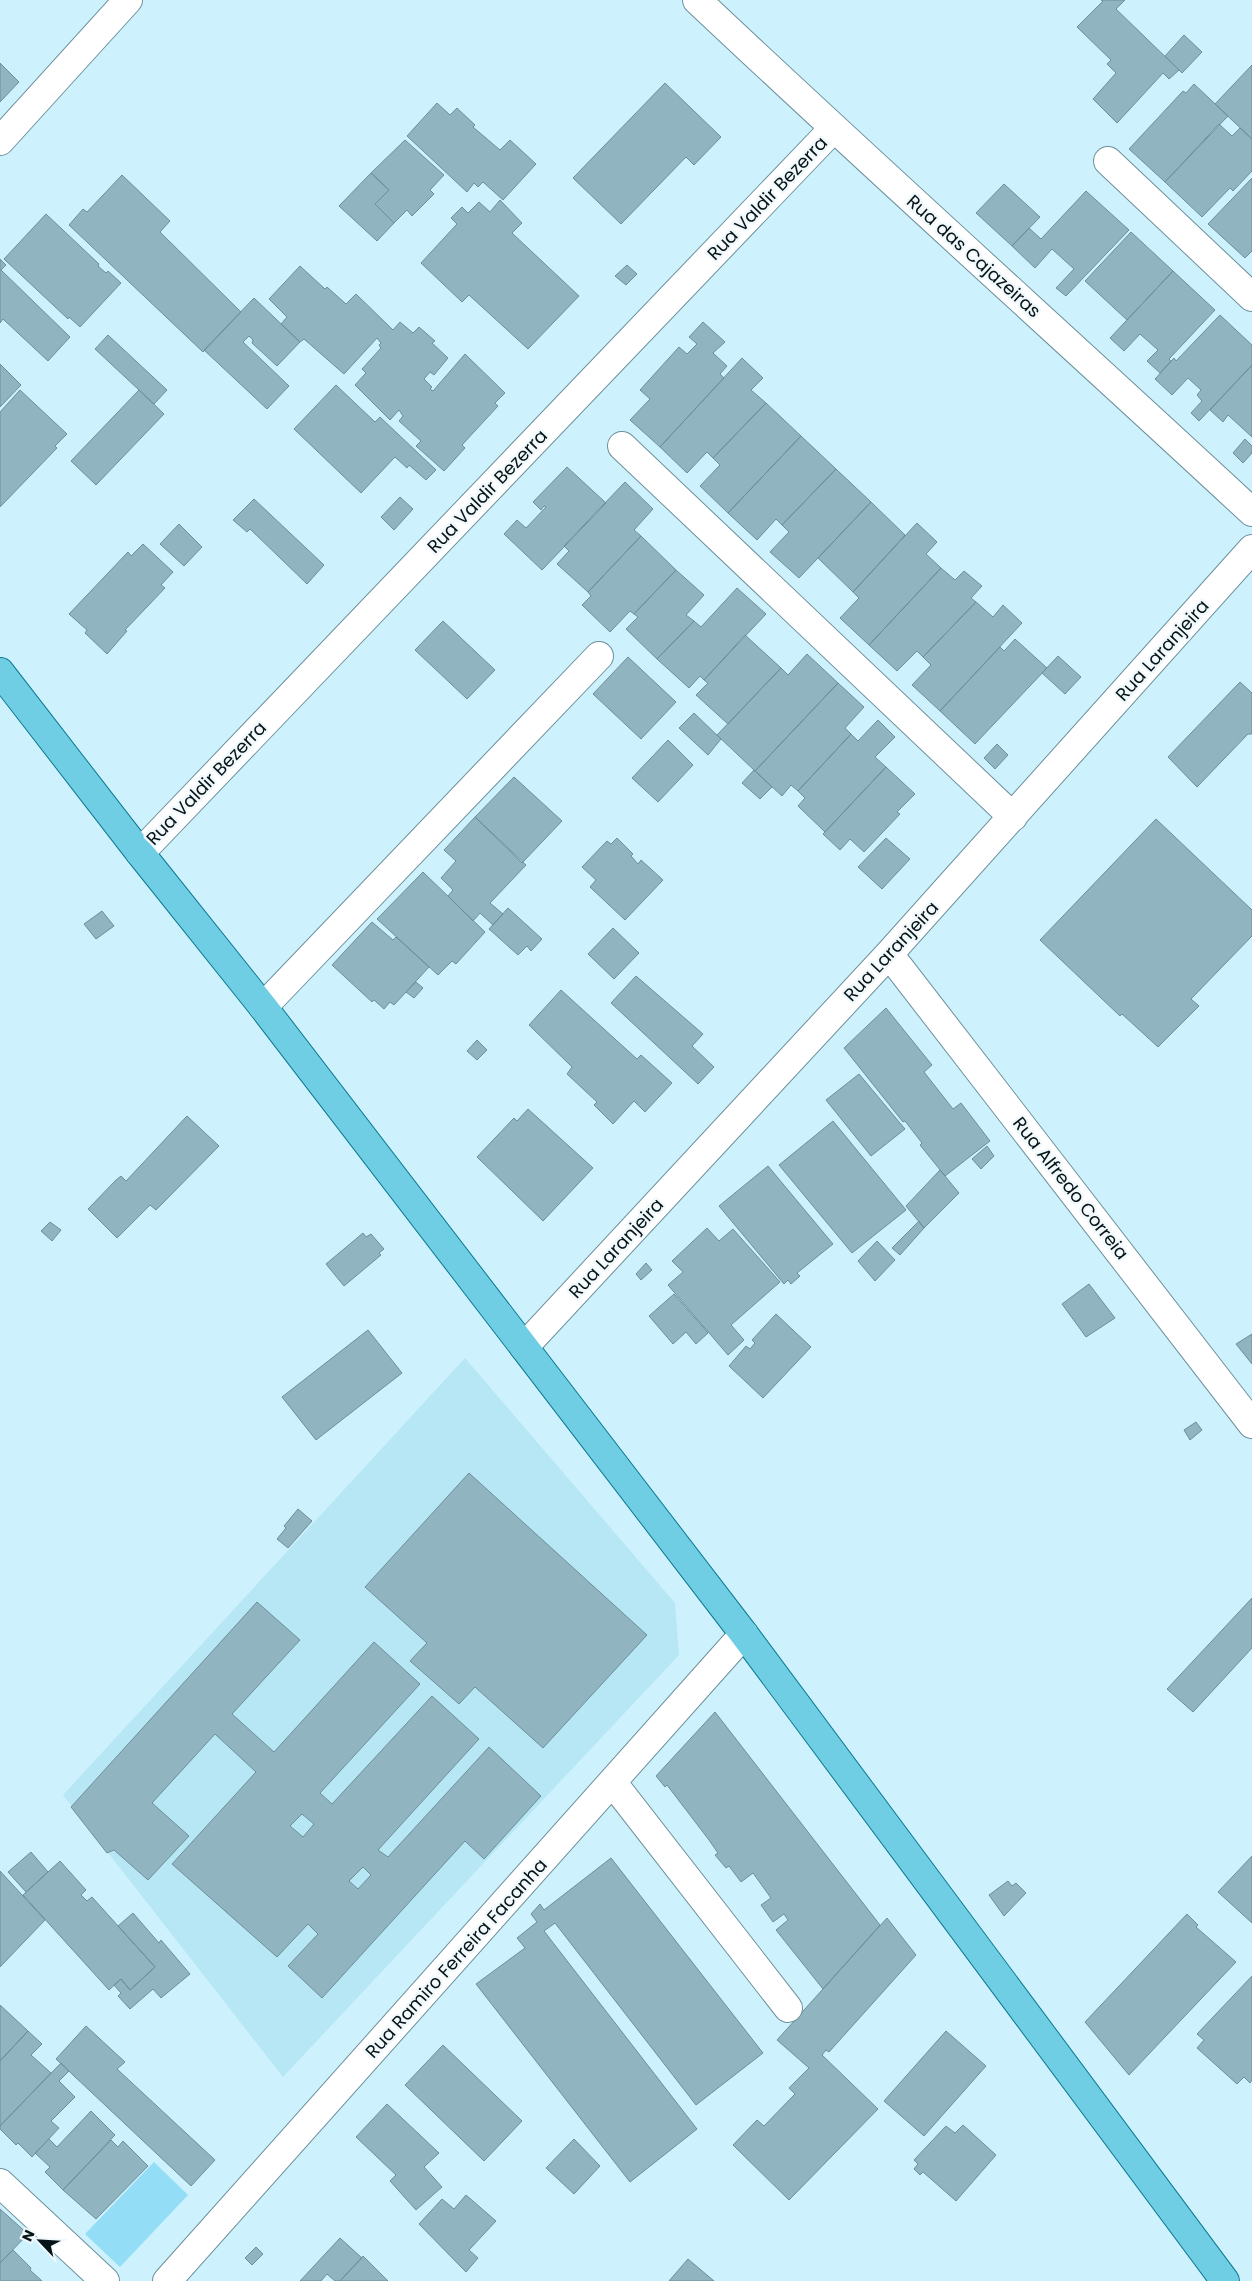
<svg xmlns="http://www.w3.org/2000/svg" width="1252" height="2281" viewBox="0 0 1252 2281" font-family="Poppins,sans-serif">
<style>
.built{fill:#b7e6f4}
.green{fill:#93def6}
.building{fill:#91b5c0;stroke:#6c8f9a;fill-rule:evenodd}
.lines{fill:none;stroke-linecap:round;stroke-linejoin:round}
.minor-casing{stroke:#6d909b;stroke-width:30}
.major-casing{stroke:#0c7891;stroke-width:30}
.minor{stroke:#fff;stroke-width:28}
.major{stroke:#70cee4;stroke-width:28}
.labels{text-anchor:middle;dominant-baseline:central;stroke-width:5;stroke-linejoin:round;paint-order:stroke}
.street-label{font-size:18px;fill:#061418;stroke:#f2f9fc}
</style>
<rect width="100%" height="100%" fill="#cdf2fe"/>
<!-- built -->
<path class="built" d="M465,1358L675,1603L679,1655L283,2077L63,1795Z"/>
<!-- green -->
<path class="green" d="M154,2162L188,2195L120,2267L85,2234Z"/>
<!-- building -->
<path class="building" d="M1101,0H1125L1116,9L1179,70L1169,79L1163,73L1117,123L1093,99L1116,73L1107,64L1111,60L1077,27L1103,1Z
M1184,35L1202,52L1182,73L1165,56Z
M0,63L19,82L0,102Z
M1252,65V139L1215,104Z
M665,83L721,137L694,165L686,157L621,224L573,178Z
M1194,84L1228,116L1165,182L1129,149L1183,91L1186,93Z
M437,103L450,115L457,108L475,125L473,127L500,150L510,140L536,164L503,200L483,182L478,187L474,183L467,192L407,136Z
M1219,124L1232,136L1240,128L1252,139V171L1233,191L1230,188L1202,217L1165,182Z
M405,140L444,175L430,190L434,194L412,216L407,210L394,223L375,204L389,190L371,173Z
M371,173L389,190L375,204L394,223L377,241L339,206Z
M122,175L170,221L160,232L241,312L203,352L69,225L83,209L87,212Z
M1252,178V251L1245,258L1208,224Z
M1004,184L1040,217L1012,246L976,213Z
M1086,191L1129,230L1066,296L1056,288L1074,269L1052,249L1035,268L1012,246L1029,228L1041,239Z
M500,200L522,223L512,233L579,296L528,349L469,295L462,302L421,263L457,224L451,218L462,207L468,213L479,202L490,212Z
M46,214L99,264L98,266L106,273L108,271L121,283L80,327L69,317L68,319L4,259Z
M1131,232L1173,271L1127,320L1085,281Z
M0,259L6,265L1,270L70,337L48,361L3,319L0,323Z
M627,265L637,274L626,285L615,276Z
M300,266L325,289L327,287L346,304L356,294L393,330L400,322L413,333L419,327L435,341L432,343L448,358L434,375L430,372L424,379L432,387L430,389L433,391L465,354L505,393L495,403L498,406L462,445L465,448L444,471L416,446L421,441L399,421L403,416L399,410L390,420L355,385L366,373L362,369L381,348L379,345L381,343L377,338L344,374L304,339L300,342L281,324L287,317L269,299Z
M1173,271L1215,310L1169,359L1171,361L1160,373L1147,361L1158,350L1140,334L1124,351L1110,338Z
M254,298L300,342L277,366L252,343L253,340L249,336L243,342L289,386L267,409L204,350Z
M1220,315L1252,345V365L1199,421L1191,413L1202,401L1197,395L1201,390L1188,378L1172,395L1155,379L1174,358L1176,361Z
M703,322L725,342L713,353L727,366L720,374L724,378L660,447L630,420L650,399L640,390L679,347L687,354L697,344L689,337Z
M108,335L167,390L154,404L95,349Z
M742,358L763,378L751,390L766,403L713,458L707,452L687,473L660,447Z
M0,364L21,385L0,407Z
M1252,365V437L1228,415L1223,422L1210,410Z
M336,385L375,422L380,417L436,470L426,480L409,465L407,468L395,457L361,493L294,429Z
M20,390L67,434L55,446L57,448L0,507V412Z
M139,390L164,414L96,485L71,461Z
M766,403L801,436L728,513L700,486L720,465L713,458Z
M801,436L836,469L782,525L776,519L757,540L728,513Z
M1245,439L1252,446V453L1243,463L1233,453Z
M567,467L606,503L542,570L504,534L517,520L526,528L546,507L544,506L541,510L533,502Z
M836,469L871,502L799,578L770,552L789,532L782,525Z
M625,482L653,509L634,530L641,536L588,592L557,564L569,551L564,546Z
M400,497L413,509L394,530L381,517Z
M254,499L324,565L307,584L250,529L247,532L233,520Z
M871,502L905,535L853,592L818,558Z
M917,523L937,542L926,554L941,568L869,645L840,618L859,598L853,592Z
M179,524L202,547L184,566L160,544Z
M641,536L676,570L634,614L630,611L610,632L582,605L591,596L588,592Z
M143,544L173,572L161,585L165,588L125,630L127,631L107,654L85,633L87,630L69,614L128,552L131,556Z
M941,568L955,580L964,571L982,586L971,598L976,602L923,657L917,651L897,671L869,645Z
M676,570L704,595L686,615L694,621L657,659L626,629L638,617L634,614Z
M737,588L766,614L704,680L700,676L689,688L657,659L694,621L701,627Z
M976,602L993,617L1003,605L1022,623L940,711L912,685L931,665L923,657Z
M443,621L495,670L467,699L415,650Z
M745,635L781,668L728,724L696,695L708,683L704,680Z
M1015,639L1047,668L975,744L940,711L1000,647L1004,651Z
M807,654L838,683L755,771L717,735L781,668L788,675Z
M1058,656L1081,677L1065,694L1042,673Z
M628,657L676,702L641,739L593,694Z
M1240,682L1252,693V734H1248L1197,787L1168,757Z
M838,683L864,707L845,728L851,734L798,791L791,785L782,796L755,771Z
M694,713L721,739L708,755L679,728Z
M878,720L895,737L875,757L886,767L825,832L798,806L805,798L798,791L851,734L858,741Z
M668,740L693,765L658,802L632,778Z
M997,744L1008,755L995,769L984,758Z
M886,767L915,794L897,812L900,814L864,852L850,839L840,850L823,834Z
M754,770L772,787L760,799L742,783Z
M514,777L562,821L522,863L475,817Z
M475,817L526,865L490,903L503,914L493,925L480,913L473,921L448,896L453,890L441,878L456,861L444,850Z
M1156,819L1252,910V936L1191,999L1199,1006L1158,1047L1122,1014L1120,1016L1040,940Z
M617,838L633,854L631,856L638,864L641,860L663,880L625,920L590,887L596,880L582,867L607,841L611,844Z
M886,838L910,859L882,889L858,867Z
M423,872L485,932L456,964L452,961L438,975L377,919Z
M508,908L542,939L531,951L527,946L518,955L489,929Z
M102,911L114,926L96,939L84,924Z
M372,922L393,940L396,937L429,967L394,1005L390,1002L384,1009L374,1000L372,1002L332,965Z
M613,928L639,953L614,979L588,954Z
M636,976L703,1034L692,1046L714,1067L698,1084L611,1003Z
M416,982L423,988L414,998L406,992Z
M561,990L637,1059L641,1055L672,1083L645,1112L634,1101L613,1124L594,1105L597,1102L567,1074L572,1067L529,1025Z
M886,1008L932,1065L924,1072L953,1109L961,1103L990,1141L945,1176L920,1145L922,1143L905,1121L903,1122L844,1048Z
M477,1040L487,1050L477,1060L467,1051Z
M859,1074L905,1129L871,1156L826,1100Z
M528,1109L593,1168L543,1221L477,1157L514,1118L517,1121Z
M187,1116L219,1146L156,1210L150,1205L117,1238L88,1209L116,1180L121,1176L126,1181Z
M833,1121L906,1210L852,1253L779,1165Z
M987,1146L994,1156L981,1169L972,1159Z
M768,1166L833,1244L797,1273L800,1276L791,1284L788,1280L784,1284L719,1206Z
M940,1170L959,1193L924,1228L906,1206Z
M919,1221L924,1228L900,1255L892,1248Z
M50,1222L61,1230L52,1241L41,1231Z
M707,1228L719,1241L733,1229L780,1282L731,1325L744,1340L728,1355L668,1285L683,1272L672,1261Z
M363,1233L366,1237L371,1234L384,1249L379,1253L381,1255L344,1286L326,1264Z
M877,1241L895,1260L875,1281L858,1261Z
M646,1263L652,1270L641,1280L636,1274Z
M1089,1284L1115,1318L1086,1337L1062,1304Z
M674,1294L708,1333L696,1344L686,1332L673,1344L649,1316Z
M776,1314L811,1347L763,1398L729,1366L746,1346L750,1349L755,1343L752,1340Z
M368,1330L402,1373L316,1440L282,1397Z
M1252,1334V1364L1236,1344Z
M1196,1422L1202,1430L1190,1440L1184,1430Z
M469,1473L647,1635L543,1748L475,1687L459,1704L410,1661L427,1643L365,1587Z
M298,1509L312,1521L288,1548L277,1539L286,1528L284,1526Z
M1252,1598V1648L1193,1712L1167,1689Z
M257,1602L300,1640L232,1714L274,1752L374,1642L420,1684L320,1793L332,1804L432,1696L479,1739L378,1850L388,1857L489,1747L541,1796L484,1859L465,1841L322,1998L288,1966L318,1934L308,1924L277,1957L172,1864L256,1772L215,1734L152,1803L189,1836L148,1880L114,1850L107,1853L71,1807ZM302,1814L314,1824L303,1837L290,1826ZM363,1867L371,1875L358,1889L349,1881Z
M715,1712L880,1925L823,1989L776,1930L788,1920L784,1914L773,1922L761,1905L771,1898L753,1873L741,1882L729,1866L726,1868L715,1855L718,1853L709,1840L667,1785L665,1787L656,1776Z
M31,1852L48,1872L26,1892L8,1872Z
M1252,1856V1923L1218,1892Z
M611,1858L763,2053L696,2105L555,1923L544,1931L697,2129L630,2182L476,1984L525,1948L517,1938L537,1922L531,1914L540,1904L544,1910Z
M60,1861L86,1890L81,1895L87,1901L92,1897L155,1967L130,1990L121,1979L109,1990L23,1895Z
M0,1871L45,1920L0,1967Z
M1008,1881L1012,1886L1016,1883L1026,1893L1004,1916L989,1895Z
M133,1913L159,1943L161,1940L190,1974L161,1998L153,1989L130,2009L118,1996L121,1993L114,1985L121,1979L130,1990L155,1967L118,1926Z
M1187,1914L1198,1925L1196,1927L1236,1962L1129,2075L1085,2022Z
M887,1918L916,1955L829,2052L826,2050L822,2055L878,2109L789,2200L733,2145L757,2120L764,2126L795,2094L789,2088L809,2068L777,2040Z
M1252,1976V2080L1250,2083L1244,2077L1237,2084L1197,2048L1204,2040L1197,2034Z
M0,2005L28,2031L0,2061Z
M86,2026L125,2062L117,2069L215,2160L191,2186L56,2059Z
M28,2031L42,2044L31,2055L51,2073L0,2126V2061Z
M946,2031L986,2066L924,2136L884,2101Z
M443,2045L522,2121L484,2161L405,2085Z
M61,2063L69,2071L59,2081L75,2097L51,2121L59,2128L32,2157L18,2143L16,2145L0,2129V2126Z
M387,2104L439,2153L424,2167L442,2187L416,2210L390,2181L396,2175L356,2137Z
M91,2111L115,2135L63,2190L45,2172L50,2167L35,2153L49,2139L57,2147Z
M963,2125L996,2155L956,2201L923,2172L920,2175L914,2169L918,2164L914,2160L946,2126L955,2133Z
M574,2139L600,2166L574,2194L546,2168Z
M111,2140L118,2147L123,2141L148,2166L96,2219L63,2190Z
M466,2195L496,2221L469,2250L478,2258L466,2272L419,2224L442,2199L454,2209Z
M0,2209L28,2234L0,2263Z
M340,2238L362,2258L340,2281H335L327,2274L321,2281H300Z
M256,2247L263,2254L252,2265L245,2258Z
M13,2250L31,2268L30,2270L42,2281H0V2263Z
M363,2256L388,2281H340Z
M688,2259L714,2281H669Z"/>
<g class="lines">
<defs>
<path id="minor" d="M697,0C880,173 1068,341 1252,512
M0,141L128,0
M1108,161L1252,297
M622,446L1013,817
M140,853L833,129
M889,954L1252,1424
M263,1007L599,656
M524,1347L889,954L1252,549
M613,1783L788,2008
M0,2183L105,2281
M167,2281L744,1634"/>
<path id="major" d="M0,672L140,853L263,1007L744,1634L1225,2281"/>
</defs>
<!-- minor casing -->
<use href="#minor" class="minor-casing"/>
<!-- major casing -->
<use href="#major" class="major-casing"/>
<!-- minor -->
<use href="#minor" class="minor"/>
<!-- major -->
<use href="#major" class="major"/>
</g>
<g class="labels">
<!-- street labels -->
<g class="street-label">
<text transform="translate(767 198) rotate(-46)">Rua Valdir Bezerra</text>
<text transform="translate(974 256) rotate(42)">Rua das Cajazeiras</text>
<text transform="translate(487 491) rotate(-46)">Rua Valdir Bezerra</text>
<text transform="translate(1162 650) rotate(-48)">Rua Laranjeira</text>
<text transform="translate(206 783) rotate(-46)">Rua Valdir Bezerra</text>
<text transform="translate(891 951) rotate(-47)">Rua Laranjeira</text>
<text transform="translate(1071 1188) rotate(52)">Rua Alfredo Correia</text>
<text transform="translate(616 1248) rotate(-47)">Rua Laranjeira</text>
<text transform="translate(456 1958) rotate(-48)">Rua Ramiro Ferreira Facanha</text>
</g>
</g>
<!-- north arrow -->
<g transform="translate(40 2241) rotate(295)" stroke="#f2f9fc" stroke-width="4" paint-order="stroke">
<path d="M0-4L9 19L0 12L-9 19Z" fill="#061418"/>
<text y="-8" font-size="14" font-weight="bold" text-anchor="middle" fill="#061418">N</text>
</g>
</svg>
